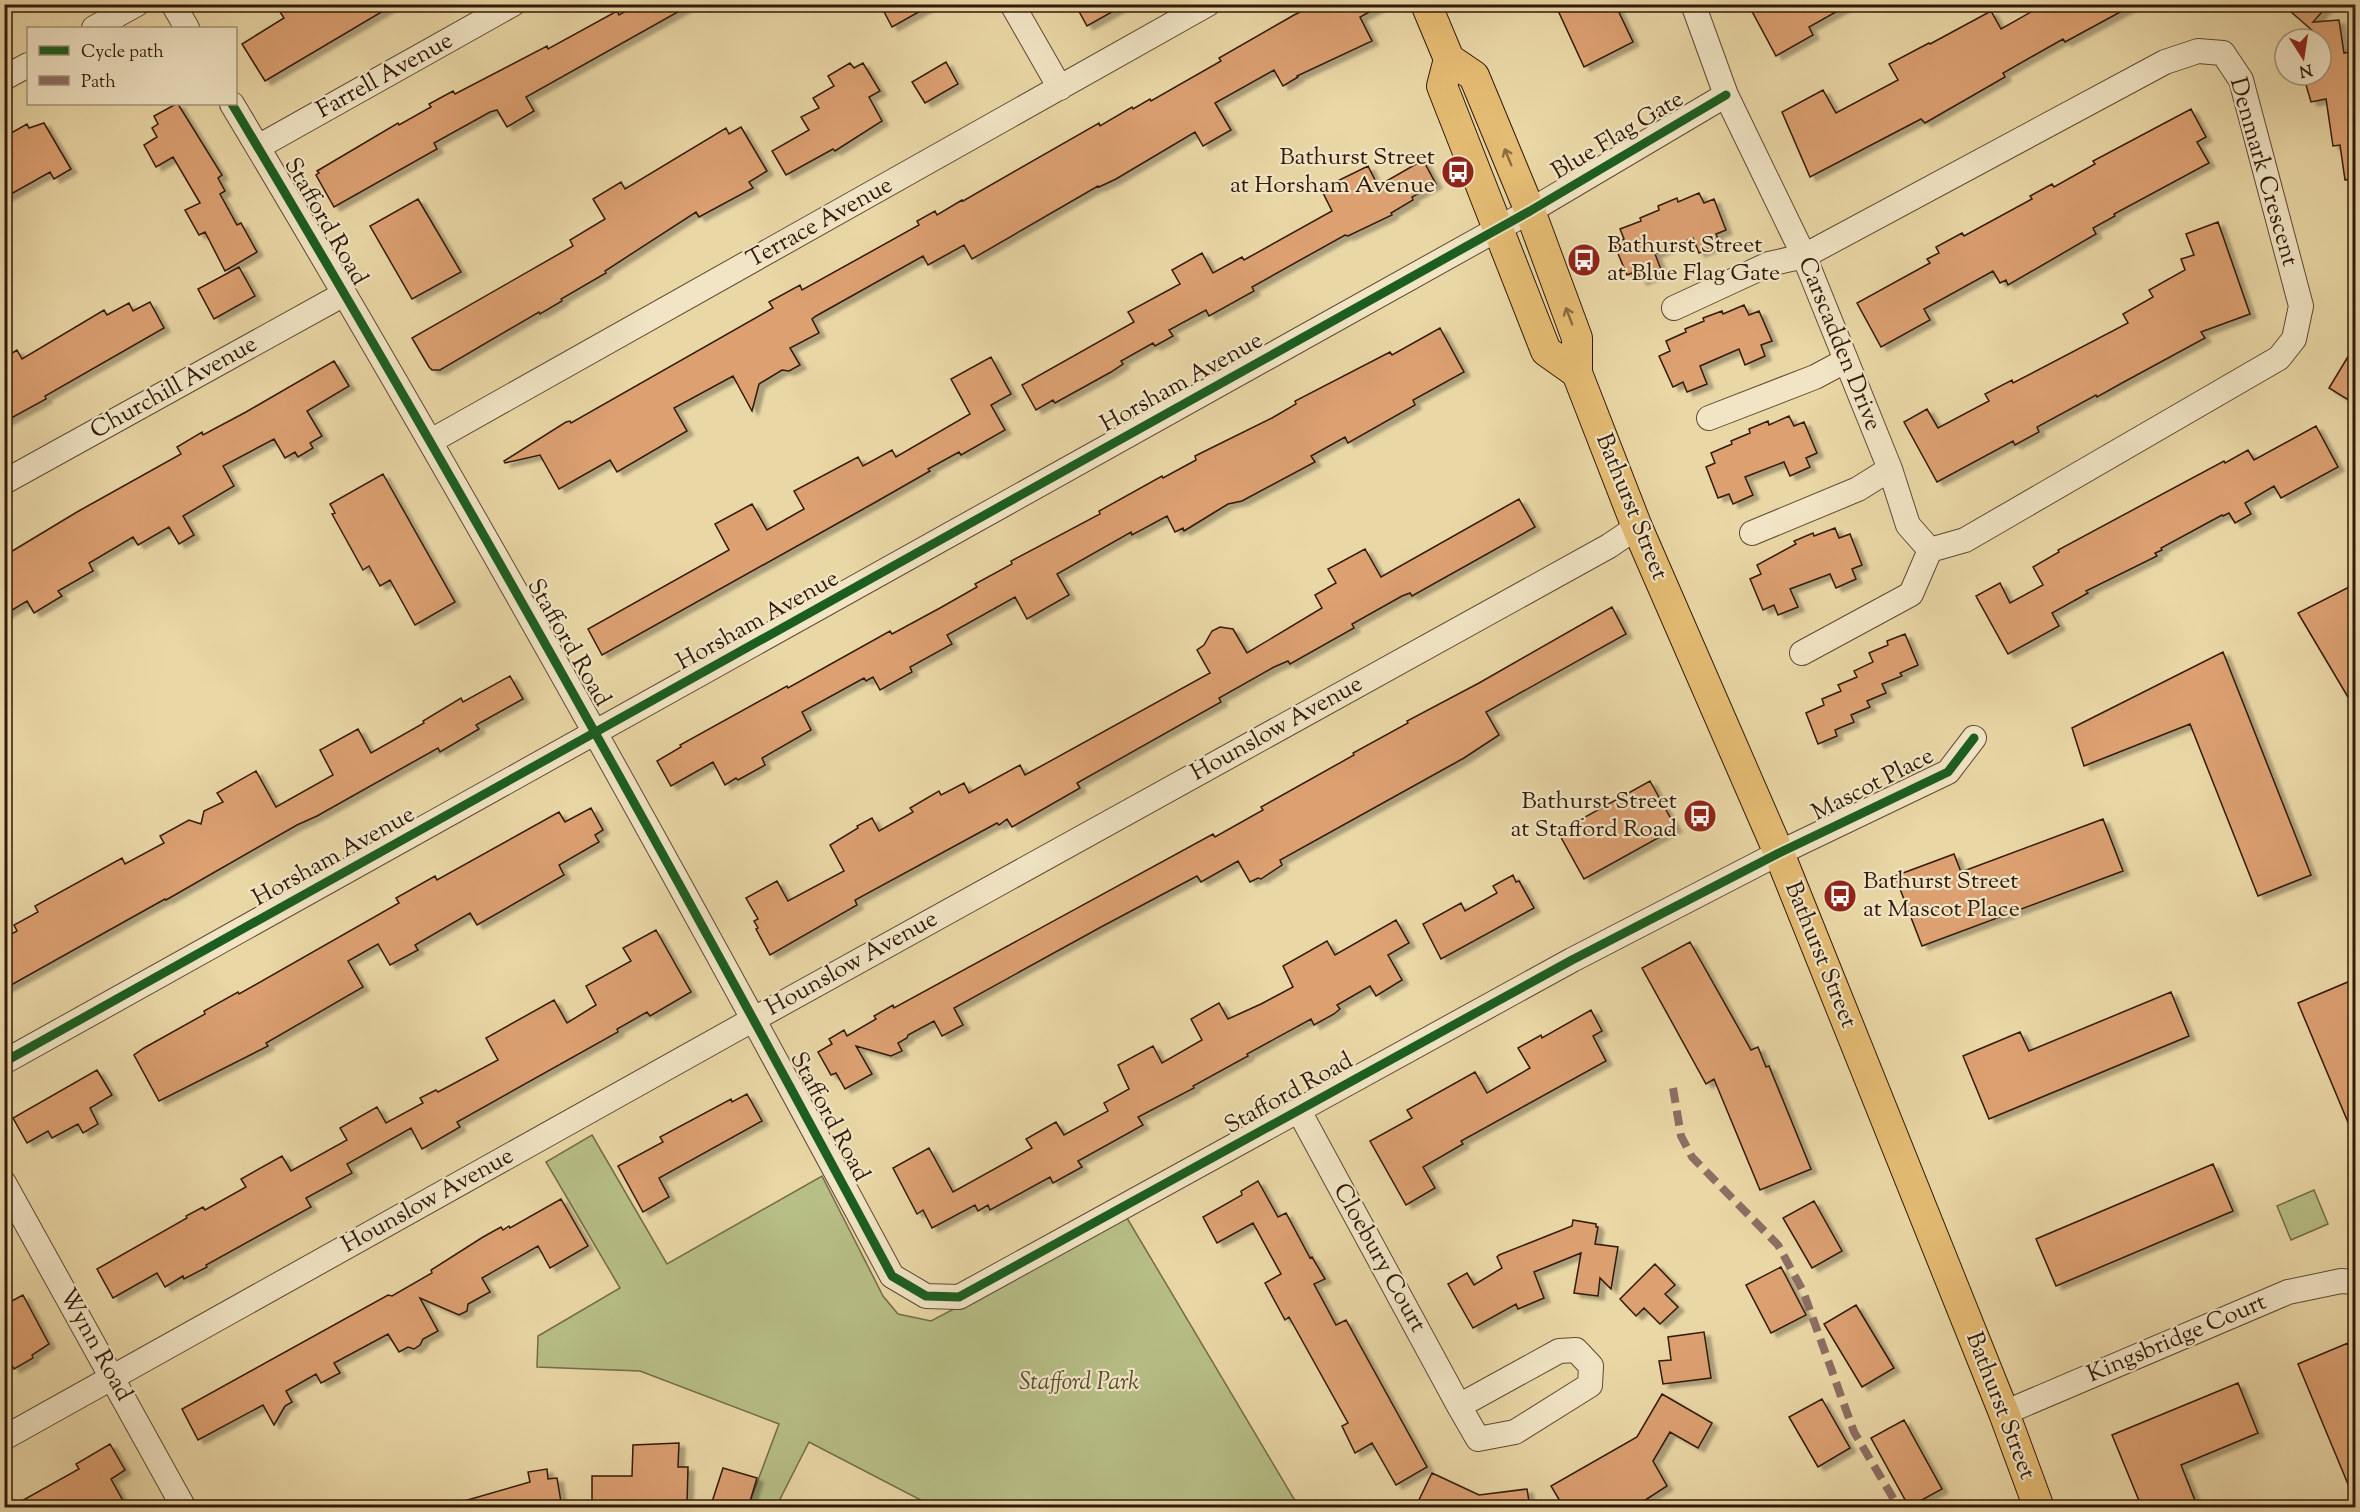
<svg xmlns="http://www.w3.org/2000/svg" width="2360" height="1512" viewBox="0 0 2360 1512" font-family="'Sorts Mill Goudy',serif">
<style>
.green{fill:#b7be86;stroke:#746c48;stroke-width:1.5}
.building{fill:#dca071;stroke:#311a0b;stroke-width:1.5;filter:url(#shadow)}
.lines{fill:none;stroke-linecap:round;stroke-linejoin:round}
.minor-casing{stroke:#5f4932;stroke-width:26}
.major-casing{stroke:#311a0b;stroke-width:32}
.minor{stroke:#f1e5c5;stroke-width:24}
.major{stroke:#e5bc73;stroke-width:30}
.quiet{stroke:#8d6e63;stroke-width:8;stroke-dasharray:15 8;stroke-linecap:butt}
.cycleway-casing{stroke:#f1e5c5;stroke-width:13}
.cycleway{stroke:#1b5e20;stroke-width:9}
.oneway{stroke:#8b6b3f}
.labels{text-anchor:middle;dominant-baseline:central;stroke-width:4.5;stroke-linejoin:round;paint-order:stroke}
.street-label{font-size:24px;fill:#311a0b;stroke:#f1e5c5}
.poi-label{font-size:24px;fill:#311a0b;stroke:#f1e5c5;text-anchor:end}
.park-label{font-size:24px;font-style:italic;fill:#594b30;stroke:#f1e5c5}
</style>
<defs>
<filter id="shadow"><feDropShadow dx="6" dy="4" stdDeviation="1.5" flood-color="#0004"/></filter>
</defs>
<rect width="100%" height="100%" fill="#ead7a6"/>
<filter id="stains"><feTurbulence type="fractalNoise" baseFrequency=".00333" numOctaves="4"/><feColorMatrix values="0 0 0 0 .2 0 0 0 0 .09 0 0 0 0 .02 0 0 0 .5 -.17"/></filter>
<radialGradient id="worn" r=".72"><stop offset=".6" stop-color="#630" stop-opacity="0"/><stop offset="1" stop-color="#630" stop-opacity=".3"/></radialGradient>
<!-- green -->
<path class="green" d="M592,1135L667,1264L822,1176L883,1296L898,1314L931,1321L1127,1218L1294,1499L1306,1507H934L809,1442L776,1507H748L779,1424L640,1371L537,1367L538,1336L620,1288L546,1162Z
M2314,1190L2328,1224L2291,1240L2277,1206Z"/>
<!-- building -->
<path class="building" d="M292,4H395L265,81L242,44L284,18L280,12Z
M638,4H692L526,97L534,111L507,127L497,110L490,112L434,143L437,149L334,207L316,175L319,173L317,171L398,123L399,125L431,107L429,104L453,91L455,94L547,46L548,49L617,11L619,15Z
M880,4H933L892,27Z
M1075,4H1126L1087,26Z
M1316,4H1384L1360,17L1372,41L1297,76L1298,77L1283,86L1274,70L1215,103L1231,130L1203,146L1195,132L1116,179L1099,187L1098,186L972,259L964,245L928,265L923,256L816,316L812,319L819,333L790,348L800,365L789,371L782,370L759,384L752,411L733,376L674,408L687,431L617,472L610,460L559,489L540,455L505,463L504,461L566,422L570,421L571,423L773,308L769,302L800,285L802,290L919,225L917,221L935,211L937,215L962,200L963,201L1099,123L1100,126L1132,107L1133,109L1150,99L1151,101L1221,61L1219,58L1294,15Z
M1555,4H1615L1633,42L1584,67Z
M1748,4H1850L1809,27L1813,35L1776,56Z
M2045,4H2135L2065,42L2063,39L2003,73L2005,77L1925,123L1921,119L1810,177L1782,112L1823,90L1836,113L1898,80L1889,64L1929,43L1930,44L1991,11L2001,29Z
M2282,4H2329L2313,22L2339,20L2344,53L2355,51V179L2345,180L2340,145L2333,146L2326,99L2311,102L2304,78L2321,75V38Z
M946,62L958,84L925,103L912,82Z
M850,63L854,68L863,63L880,91L869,97L882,121L835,151L833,149L786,175L772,151L809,130L801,117L819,108L813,98L834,86L828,76Z
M176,104H178L222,175L218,178L225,191L220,194L237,225L241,223L257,252L225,271L205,232L199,235L185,210L200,203L173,157L156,167L144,145L157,137L152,128L158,124L154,116Z
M2191,109L2206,137L2197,142L2209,163L2114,214L2115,216L2093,228L2096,234L2008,285L2006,280L2000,283L1993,271L1924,309L1930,320L1881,347L1857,303L1930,263L1927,259L1939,253L1936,247L1962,233L1964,236L2032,199L2030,196L2052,184L2054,187L2095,164L2093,161Z
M44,123L71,169L54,179L50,172L4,198V137L27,124L29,128Z
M741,127L767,171L749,182L753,188L699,217L696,212L605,271L606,273L561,299L562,301L540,314L539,312L440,370H432L429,367L412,338L573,246L570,240L605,219L593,199L621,182L625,189L726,128L729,134Z
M1423,160L1436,184L1412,197L1413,200L1391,213L1392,215L1348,236L1345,235L1252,287L1254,291L1209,316L1206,310L1169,330L1173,336L1155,346L1153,343L1121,361L1123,364L1111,372L1055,403L1053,400L1036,410L1022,385L1134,322L1128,312L1180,284L1172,270L1202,253L1213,273L1242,257L1244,260L1332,211L1321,189L1368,166L1378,186Z
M1699,193L1704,203L1714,199L1726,230L1716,234L1720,244L1699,253L1693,238L1655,254L1662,272L1641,281L1637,271L1627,275L1614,244L1624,239L1620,229L1641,221L1640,218L1659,210L1658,206L1677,198L1678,202Z
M418,199L461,272L412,299L370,226Z
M2218,222L2250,314L2201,332L2205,338L2122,383L2097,397L2096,395L2037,427L2039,432L2015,445L2013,441L1937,482L1904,422L1927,409L1938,428L1989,401L1985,394L2012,380L2013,383L2128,323L2123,314L2153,297L2149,290L2185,270L2181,259L2194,255L2186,234Z
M239,267L255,296L214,319L198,289Z
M150,302L164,328L45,396L46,399L4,422V358L17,350L22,359L104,310L107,315L129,303L133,311Z
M1744,305L1749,315L1759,311L1772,341L1761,345L1765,356L1745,365L1739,349L1700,366L1707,384L1687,392L1683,382L1673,387L1659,356L1670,351L1666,341L1686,332L1685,329L1704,321L1703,318L1722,311L1723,314Z
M1440,328L1464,372L1413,400L1415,405L1348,443L1345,437L1311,456L1315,462L1242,501L1228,504L1184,531L1183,528L1175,532L1167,516L1132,535L1131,532L1057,574L1069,595L1027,619L1015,597L947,635L952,644L910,667L912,672L880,690L873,677L866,681L864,678L802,712L811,730L762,758L765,765L738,780L736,778L725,785L713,762L671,786L657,761L681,747L680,745L787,686L788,688L890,631L892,634L940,608L977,587L975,584L1012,564L1011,561L1100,514L1099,511L1162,476L1163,478L1196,460L1195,456L1272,418L1296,404L1295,401L1390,352L1392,355Z
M2355,345V404L2329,388Z
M991,357L1011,394L991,405L1005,430L961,455L959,452L928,469L930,471L874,503L602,655L588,629L729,550L715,524L752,504L767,530L804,509L794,491L858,457L863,466L892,450L896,457L970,414L951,379Z
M334,361L349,386L307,411L322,436L310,443L313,448L298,457L295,452L285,458L274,439L223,466L234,486L183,516L194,535L179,544L169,527L138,545L133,537L89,563L93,571L58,591L62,596L34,613L27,601L4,615V556L77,512L181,454L177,447L202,432L203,435L246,412Z
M1789,416L1794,426L1804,422L1817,453L1806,458L1810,467L1790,476L1784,462L1745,477L1753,495L1733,504L1729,494L1718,498L1706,467L1715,463L1711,453L1732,444L1731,441L1750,433L1749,429L1768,421L1769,425Z
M2316,426L2338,467L2281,498L2274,486L2245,503L2251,514L2235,523L2229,513L2223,516L2222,515L2161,548L2162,550L2155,553L2157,556L2086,591L2088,593L2052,613L2059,626L2008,654L1976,596L2000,583L2010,603L2043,585L2033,567L2059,552L2058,550L2224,461L2225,463L2248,450L2254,460Z
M383,474L455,602L415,625L390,580L380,586L369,566L363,570L332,514L335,513L330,504Z
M1519,499L1535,527L1412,596L1410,593L1402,596L1352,624L1354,628L1290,664L1288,661L1274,667L1219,698L1221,702L1077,783L1080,788L1012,827L1007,819L999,825L997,823L855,900L857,905L770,955L756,929L758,928L754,921L758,919L746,898L777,881L788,901L844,871L830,845L858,828L857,826L872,818L879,831L913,812L910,808L939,791L941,795L964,783L969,793L1020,765L1025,775L1210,673L1197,650L1204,645L1212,631L1220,627L1233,629L1247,653L1322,608L1315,595L1336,583L1328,569L1365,549L1381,577Z
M1835,528L1839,538L1850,534L1862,565L1852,569L1856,579L1836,588L1830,574L1790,589L1798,607L1778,615L1774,605L1763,610L1750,579L1761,574L1757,565L1796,544L1794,541L1813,533L1814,536Z
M2355,584V709L2298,613Z
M1612,607L1626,634L1486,712L1499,735L1464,758L1280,860L1282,865L1261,879L1258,878L1250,882L1238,861L1201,882L1197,876L1101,927L954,1008L963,1025L942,1036L934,1021L908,1035L907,1038L898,1043L902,1051L891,1056L856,1046L872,1074L845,1089L836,1073L831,1075L818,1052L832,1044L829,1039L844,1030L847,1036L876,1019L874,1016L893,1005L894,1008L1213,834L1215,837L1263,810L1261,807L1354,755L1353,753L1408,723L1407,721L1479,683Z
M1905,634L1918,665L1900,673L1902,676L1882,684L1886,693L1867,701L1870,707L1851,715L1854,722L1835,730L1837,736L1818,744L1806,713L1824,705L1822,699L1841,691L1838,685L1857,677L1854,671L1873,662L1869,653L1888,645L1887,641Z
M2223,652L2311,875L2258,896L2190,724L2084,766L2072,728Z
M510,676L523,699L476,725L479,729L440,752L438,748L317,816L297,825L166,900L165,899L113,928L4,989V938L17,931L14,925L38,912L35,906L122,858L125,864L164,843L160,836L189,820L201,824L204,811L223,802L217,793L256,771L276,807L333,775L320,750L358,729L371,753L424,723L423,721L461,698L463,702Z
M1650,781L1676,828L1584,879L1558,832Z
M591,808L603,830L595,835L599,842L559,865L564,875L477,925L470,913L415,945L418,950L390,965L378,944L348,961L363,987L266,1043L268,1046L159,1101L134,1055L144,1048L205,1014L204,1011L238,992L239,994L399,903L396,898L435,876L437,880L559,812L565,822Z
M2103,819L2123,871L1922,946L1895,876L1954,854L1961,872Z
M1513,875L1516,882L1519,881L1534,908L1441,959L1423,924L1461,903L1465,911L1497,893L1493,886Z
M1396,920L1409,943L1388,955L1402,980L1376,996L1370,986L1337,1005L1340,1009L1334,1014L1314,1025L1311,1019L1247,1054L1248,1056L1193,1086L1194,1088L1138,1117L1143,1125L1078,1161L1082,1167L1053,1183L1050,1177L990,1210L988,1205L978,1211L975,1205L932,1228L923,1210L917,1214L893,1168L929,1148L953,1192L1032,1148L1026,1139L1056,1122L1064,1135L1108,1111L1104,1103L1129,1089L1118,1065L1153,1046L1162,1063L1202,1040L1191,1019L1219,1003L1228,1019L1261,1004L1293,987L1283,966L1327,941L1335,955Z
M656,930L691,992L650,1016L647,1012L617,1029L618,1032L457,1122L460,1127L422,1149L411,1128L347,1164L352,1173L306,1198L311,1207L206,1265L207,1267L184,1279L183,1276L165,1287L157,1273L113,1298L97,1269L187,1218L186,1216L203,1207L205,1210L246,1187L241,1179L282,1156L291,1171L347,1140L340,1128L377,1107L386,1123L423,1103L420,1098L436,1090L438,1092L498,1060L486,1038L554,1000L567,1023L596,1005L586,986L631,961L623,948Z
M1690,942L1751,1050L1758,1047L1766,1067L1769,1066L1811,1169L1760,1190L1714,1079L1706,1084L1642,968Z
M2355,979V1139L2298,1003Z
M2171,992L2189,1036L1989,1119L1963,1056L2020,1032L2029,1051Z
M1591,1010L1602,1031L1593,1036L1606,1061L1461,1141L1463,1144L1423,1167L1435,1188L1406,1205L1370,1141L1412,1118L1407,1110L1475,1072L1487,1093L1530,1068L1518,1048L1541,1035L1542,1038Z
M97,1070L112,1095L90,1108L98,1124L83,1133L78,1124L52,1138L48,1131L27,1143L13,1118Z
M747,1094L762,1121L659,1178L669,1197L643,1212L618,1166L663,1142L660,1137L731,1099L732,1102Z
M2213,1164L2233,1211L2056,1286L2036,1239Z
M1258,1181L1278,1217L1286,1213L1310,1258L1312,1257L1325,1279L1314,1284L1336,1325L1346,1320L1427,1467L1396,1485L1372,1443L1355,1453L1342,1426L1348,1423L1289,1317L1285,1320L1265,1283L1281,1274L1253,1223L1217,1243L1203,1217L1242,1195L1241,1191Z
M561,1199L588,1246L550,1268L538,1246L482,1278L490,1292L468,1304L467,1311L459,1315L420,1298L438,1331L423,1339L420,1345L414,1349L408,1347L399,1352L388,1334L334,1363L340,1373L321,1383L316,1374L286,1391L292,1402L285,1406L274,1425L263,1405L198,1440L182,1409L388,1295L392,1296L432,1273L431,1270L483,1237L501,1227L503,1230L509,1226L510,1228Z
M1814,1201L1842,1251L1812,1268L1783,1218Z
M1573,1220L1596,1224V1227H1598L1595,1244L1618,1247L1611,1289L1600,1278L1598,1296L1574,1293L1581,1253L1534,1272L1544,1298L1518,1309L1516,1304L1473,1328L1448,1284L1467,1273L1474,1285L1502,1268L1497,1257L1499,1255L1572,1226Z
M1655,1264L1675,1285L1665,1294L1678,1307L1660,1324L1644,1308L1636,1316L1620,1299Z
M1781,1267L1806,1315L1771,1333L1746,1285Z
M23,1295L49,1344L32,1355L33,1358L14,1369L4,1352V1305Z
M1856,1305L1894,1368L1862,1387L1824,1324Z
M1704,1332L1711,1378L1663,1384L1659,1361L1671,1360L1668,1337Z
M2348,1343L2355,1361V1501L2298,1364Z
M2238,1383L2258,1433L2181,1465L2198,1508H2142L2112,1435Z
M1662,1394L1712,1423L1698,1448L1670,1432L1653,1461L1667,1486L1633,1508H1564L1551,1486L1637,1437Z
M1822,1399L1850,1448L1818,1467L1789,1417Z
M1904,1420L1942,1489L1909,1507L1871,1438Z
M679,1443L678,1467H688L687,1504L622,1502V1505L592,1506V1476H632L633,1445Z
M110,1444L125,1470L111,1479L127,1508H9L79,1469L76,1464Z
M723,1468L757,1478L748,1508H710Z
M547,1469L548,1479L557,1478L562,1508H458L457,1503L530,1482L528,1472Z
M1432,1473L1479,1495L1527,1489L1530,1508H1415Z"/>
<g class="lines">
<defs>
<path id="minor" d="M173,4L187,28
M1012,4L1060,88
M1693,4L1726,95L1804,256L1890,469L1908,525L1930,550
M94,28L137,4
M4,78L28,65
M232,104C462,488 680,880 892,1276L926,1296L959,1297L1572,960L1779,853L1948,772L1974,738
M258,147L513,4
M1674,308L1769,264L1804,256L2165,62L2198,51L2223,53L2241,80L2301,306L2294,339L2279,358L1965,540L1930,550
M1709,418L1815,377L1845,361
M431,441L1208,4
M4,482L344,294
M1752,533L1858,489L1890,469
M1802,653L1911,594L1930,550
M4,1062L1530,211L1726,95
M1299,1111L1459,1406L1478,1439L1515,1432L1590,1385L1591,1366L1576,1350L1559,1351L1459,1406
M4,1183L184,1508
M2004,1413L2288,1292L2341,1281L2356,1282
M4,1438L754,1019L1609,546L1637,527"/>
<path id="major" d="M1426,4L1449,59L1474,76L1530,211L1577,338V373L1637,527L1779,853L2004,1413L2039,1508
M1449,59L1442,86L1546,351L1577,373"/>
</defs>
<!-- minor casing -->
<use href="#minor" class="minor-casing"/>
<!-- major casing -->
<use href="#major" class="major-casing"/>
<!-- minor -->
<use href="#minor" class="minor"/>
<!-- major -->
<use href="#major" class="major"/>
<!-- quiet -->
<path class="quiet" d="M1673,1088L1681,1136L1692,1157L1778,1245L1803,1291L1854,1432L1899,1508"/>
<defs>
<path id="cycleway" d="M232,104C462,488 680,880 892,1276L926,1296L959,1297L1572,960L1779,853L1948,772L1974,738
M4,1062L1530,211L1726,95"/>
</defs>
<!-- cycleway casing -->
<use href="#cycleway" class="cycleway-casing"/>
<!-- cycleway -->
<use href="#cycleway" class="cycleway"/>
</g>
<!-- one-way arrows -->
<defs><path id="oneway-shaft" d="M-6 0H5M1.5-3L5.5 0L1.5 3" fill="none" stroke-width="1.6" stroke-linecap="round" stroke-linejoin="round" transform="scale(1.5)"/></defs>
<g class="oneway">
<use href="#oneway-shaft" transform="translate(1508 157) rotate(-112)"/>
<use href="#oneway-shaft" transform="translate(1569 316) rotate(-111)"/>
</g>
<!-- icons -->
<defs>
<symbol id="bus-disc" viewBox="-11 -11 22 22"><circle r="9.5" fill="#8f2418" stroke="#f1e5c5"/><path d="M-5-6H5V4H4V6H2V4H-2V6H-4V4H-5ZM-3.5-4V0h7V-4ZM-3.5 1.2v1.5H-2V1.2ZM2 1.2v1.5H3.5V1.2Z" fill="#fff"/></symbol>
</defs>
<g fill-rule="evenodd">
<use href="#bus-disc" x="1439" y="153" width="38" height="38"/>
<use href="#bus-disc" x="1565" y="241" width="38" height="38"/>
<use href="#bus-disc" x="1681" y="797" width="38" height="38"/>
<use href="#bus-disc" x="1821" y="877" width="38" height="38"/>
</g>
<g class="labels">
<!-- street labels -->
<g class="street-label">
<text transform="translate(385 76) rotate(-29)">Farrell Avenue</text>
<text transform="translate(1618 136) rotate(-31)">Blue Flag Gate</text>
<text transform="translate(2263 172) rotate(74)">Denmark Crescent</text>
<text transform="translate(325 222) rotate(60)">Stafford Road</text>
<text transform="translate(820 223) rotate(-29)">Terrace Avenue</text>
<text transform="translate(1839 344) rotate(68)">Carscadden Drive</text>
<text transform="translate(1182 383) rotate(-29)">Horsham Avenue</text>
<text transform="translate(174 388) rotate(-29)">Churchill Avenue</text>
<text transform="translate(1631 507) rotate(68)">Bathurst Street</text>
<text transform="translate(758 621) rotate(-29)">Horsham Avenue</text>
<text transform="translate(568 643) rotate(60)">Stafford Road</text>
<text transform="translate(1277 729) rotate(-29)">Hounslow Avenue</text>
<text transform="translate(1873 785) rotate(-27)">Mascot Place</text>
<text transform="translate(334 857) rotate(-29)">Horsham Avenue</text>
<text transform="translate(1820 955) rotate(68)">Bathurst Street</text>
<text transform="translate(852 964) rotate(-29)">Hounslow Avenue</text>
<text transform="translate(1289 1094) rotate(-29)">Stafford Road</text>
<text transform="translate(829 1117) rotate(62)">Stafford Road</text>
<text transform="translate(428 1201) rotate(-29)">Hounslow Avenue</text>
<text transform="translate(1379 1258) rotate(61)">Cloebury Court</text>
<text transform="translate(2177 1339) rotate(-23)">Kingsbridge Court</text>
<text transform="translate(95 1345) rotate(61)">Wynn Road</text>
<text transform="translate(2000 1406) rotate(69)">Bathurst Street</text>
</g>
<!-- poi labels -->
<g class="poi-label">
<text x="1435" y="158">Bathurst Street<tspan x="1435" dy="28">at Horsham Avenue</tspan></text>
<text x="1607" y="246" text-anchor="start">Bathurst Street<tspan x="1607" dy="28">at Blue Flag Gate</tspan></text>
<text x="1677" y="802">Bathurst Street<tspan x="1677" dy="28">at Stafford Road</tspan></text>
<text x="1863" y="882" text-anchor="start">Bathurst Street<tspan x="1863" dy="28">at Mascot Place</tspan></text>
</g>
<!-- park labels -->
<g class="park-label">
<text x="1079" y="1383">Stafford Park</text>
</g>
</g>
<!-- margin -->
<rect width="2360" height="1512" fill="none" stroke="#ead7a6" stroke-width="24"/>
<rect x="6" y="6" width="2348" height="1500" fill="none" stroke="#311a0b" stroke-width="3"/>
<rect x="12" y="12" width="2336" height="1488" fill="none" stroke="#311a0b" stroke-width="1.5"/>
<!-- legend -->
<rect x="27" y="27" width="210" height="78" fill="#f1e5c5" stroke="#a4947b" stroke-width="1.5"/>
<rect x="39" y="46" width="30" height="9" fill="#1b5e20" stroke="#a4947b" stroke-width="1.5"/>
<text x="81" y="57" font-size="18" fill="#311a0b">Cycle path</text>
<rect x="39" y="76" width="30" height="9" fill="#8d6e63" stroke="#a4947b" stroke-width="1.5"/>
<text x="81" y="87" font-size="18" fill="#311a0b">Path</text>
<!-- north arrow -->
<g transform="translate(2303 57) rotate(168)"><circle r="28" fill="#f1e5c5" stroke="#a4947b" stroke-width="1.5"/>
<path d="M0-4.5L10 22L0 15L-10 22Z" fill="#8f2418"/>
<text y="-9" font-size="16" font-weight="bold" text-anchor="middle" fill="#311a0b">N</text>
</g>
<rect width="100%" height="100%" filter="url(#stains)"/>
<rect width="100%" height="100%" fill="url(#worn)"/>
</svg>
